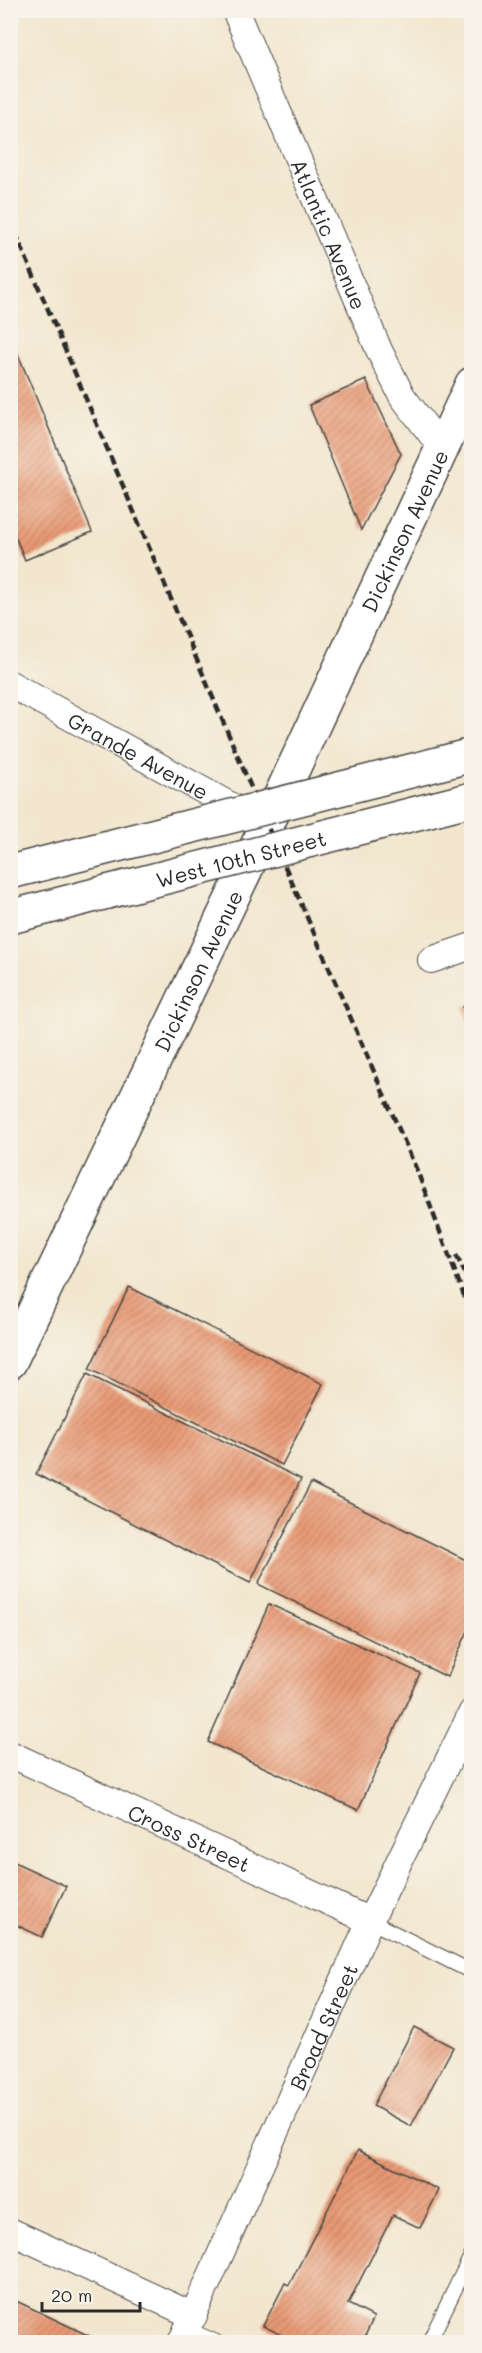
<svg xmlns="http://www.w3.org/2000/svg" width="482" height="2353" viewBox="0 0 482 2353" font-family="Mali,sans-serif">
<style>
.building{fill:url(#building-hatch)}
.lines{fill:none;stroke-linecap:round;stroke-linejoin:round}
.lane-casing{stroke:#494743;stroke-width:16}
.street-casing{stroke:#494743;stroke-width:28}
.secondary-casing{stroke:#494743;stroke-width:36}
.primary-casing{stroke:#494743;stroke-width:36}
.lane{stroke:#fff;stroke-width:14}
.street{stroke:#fff;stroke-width:26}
.secondary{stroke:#fff;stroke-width:33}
.primary{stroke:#fff;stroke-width:33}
.rail{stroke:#2b2b2b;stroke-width:4.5;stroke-dasharray:9 4.5;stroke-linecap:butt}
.primary-bridge-casing{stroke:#494743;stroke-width:36;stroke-linecap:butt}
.primary-bridge{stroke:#fff;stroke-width:33}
.labels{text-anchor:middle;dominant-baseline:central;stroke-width:5;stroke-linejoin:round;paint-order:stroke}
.street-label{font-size:21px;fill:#2b2b2b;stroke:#f7f3e8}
</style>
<defs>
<pattern id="building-hatch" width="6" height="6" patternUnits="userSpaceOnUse" patternTransform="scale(1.5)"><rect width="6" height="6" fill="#e99a75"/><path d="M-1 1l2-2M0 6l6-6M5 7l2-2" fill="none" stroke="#bd7e60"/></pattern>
</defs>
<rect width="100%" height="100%" fill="#f7f3e8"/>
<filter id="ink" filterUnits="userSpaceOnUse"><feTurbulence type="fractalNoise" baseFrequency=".0167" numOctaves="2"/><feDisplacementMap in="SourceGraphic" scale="12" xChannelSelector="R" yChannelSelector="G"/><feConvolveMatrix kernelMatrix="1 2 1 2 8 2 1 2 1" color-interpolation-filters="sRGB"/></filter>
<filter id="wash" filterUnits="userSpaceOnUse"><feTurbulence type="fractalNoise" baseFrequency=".008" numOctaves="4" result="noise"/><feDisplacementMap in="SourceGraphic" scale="24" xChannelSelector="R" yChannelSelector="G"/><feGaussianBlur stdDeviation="1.35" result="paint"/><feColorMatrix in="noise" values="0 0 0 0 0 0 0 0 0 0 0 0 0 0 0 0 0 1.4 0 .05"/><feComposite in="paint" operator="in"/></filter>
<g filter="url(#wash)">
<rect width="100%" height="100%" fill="#f2e6ce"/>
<g id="blocks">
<!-- building -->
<path class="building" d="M10,335L92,532L25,560L10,524Z
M366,380L401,454L361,530L309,405Z
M472,1004V1029H471L463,1007Z
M129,1287L323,1384L282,1465L89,1369Z
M87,1374L301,1479L250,1583L36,1474Z
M311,1483L472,1563V1622L447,1677L258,1584Z
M269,1604L420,1673L358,1810L208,1742Z
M10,1860L66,1886L42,1937L10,1922Z
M414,2027L453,2047L411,2126L373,2106Z
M358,2150L439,2190L420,2228L393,2215L348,2304L374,2317L362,2342H297L263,2326L285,2283L289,2285Z
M10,2298L102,2342H10Z"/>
</g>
</g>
<g filter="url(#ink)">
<use href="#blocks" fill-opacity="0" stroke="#494743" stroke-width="1.5"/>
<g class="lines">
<defs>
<path id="lane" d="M370,1921L472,1972
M187,2329L216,2342
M429,2342L472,2254"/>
<g id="street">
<path id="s1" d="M235,10L379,350L402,396L442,448"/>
<path id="s2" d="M10,684L253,818"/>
<path d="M431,960L472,946"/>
<path id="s3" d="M10,1754L370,1921"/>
<path d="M10,2231L194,2316"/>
<path id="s4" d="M181,2342L370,1921L472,1712"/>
</g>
<g id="secondary">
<path id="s5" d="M10,1362L267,825L472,384"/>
</g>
<path id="primary" d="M426,767L472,755
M437,808L472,799
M10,872L93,851
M10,917L107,892"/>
</defs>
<!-- lane casing -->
<use href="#lane" class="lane-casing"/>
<!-- street casing -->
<use href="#street" class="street-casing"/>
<!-- secondary casing -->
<use href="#secondary" class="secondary-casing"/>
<!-- primary casing -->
<use href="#primary" class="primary-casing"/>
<!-- lane -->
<use href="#lane" class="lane"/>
<!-- street -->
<use href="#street" class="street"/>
<!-- secondary -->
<use href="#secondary" class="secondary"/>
<!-- primary -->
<use href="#primary" class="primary"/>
<!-- rail -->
<path class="rail" d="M10,220L267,825L418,1173L472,1317
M456,1255L472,1287"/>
<defs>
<g id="primary-bridge">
<path d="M93,851L426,767"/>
<path id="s6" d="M107,892L437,808"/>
</g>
</defs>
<!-- primary-bridge casing -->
<use href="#primary-bridge" class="primary-bridge-casing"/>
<!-- primary-bridge -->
<use href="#primary-bridge" class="primary-bridge"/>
</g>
</g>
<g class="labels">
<!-- street labels -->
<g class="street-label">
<text stroke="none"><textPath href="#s1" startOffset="243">Atlantic Avenue</textPath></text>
<text stroke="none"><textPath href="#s5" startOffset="920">Dickinson Avenue</textPath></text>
<text stroke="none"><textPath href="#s2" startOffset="147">Grande Avenue</textPath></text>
<text stroke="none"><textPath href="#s6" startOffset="138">West 10th Street</textPath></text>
<text stroke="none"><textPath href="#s5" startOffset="434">Dickinson Avenue</textPath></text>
<text stroke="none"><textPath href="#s3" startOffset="198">Cross Street</textPath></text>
<text stroke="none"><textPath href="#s4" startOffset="346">Broad Street</textPath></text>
</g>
</g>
<!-- margin -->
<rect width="482" height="2353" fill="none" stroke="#f7f3e8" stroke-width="36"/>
<!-- scale -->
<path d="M42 2302v9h98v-9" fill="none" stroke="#2b2b2b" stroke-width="3"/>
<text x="51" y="2302" font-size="18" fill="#2b2b2b" stroke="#f7f3e8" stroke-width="4.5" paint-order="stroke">20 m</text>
</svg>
